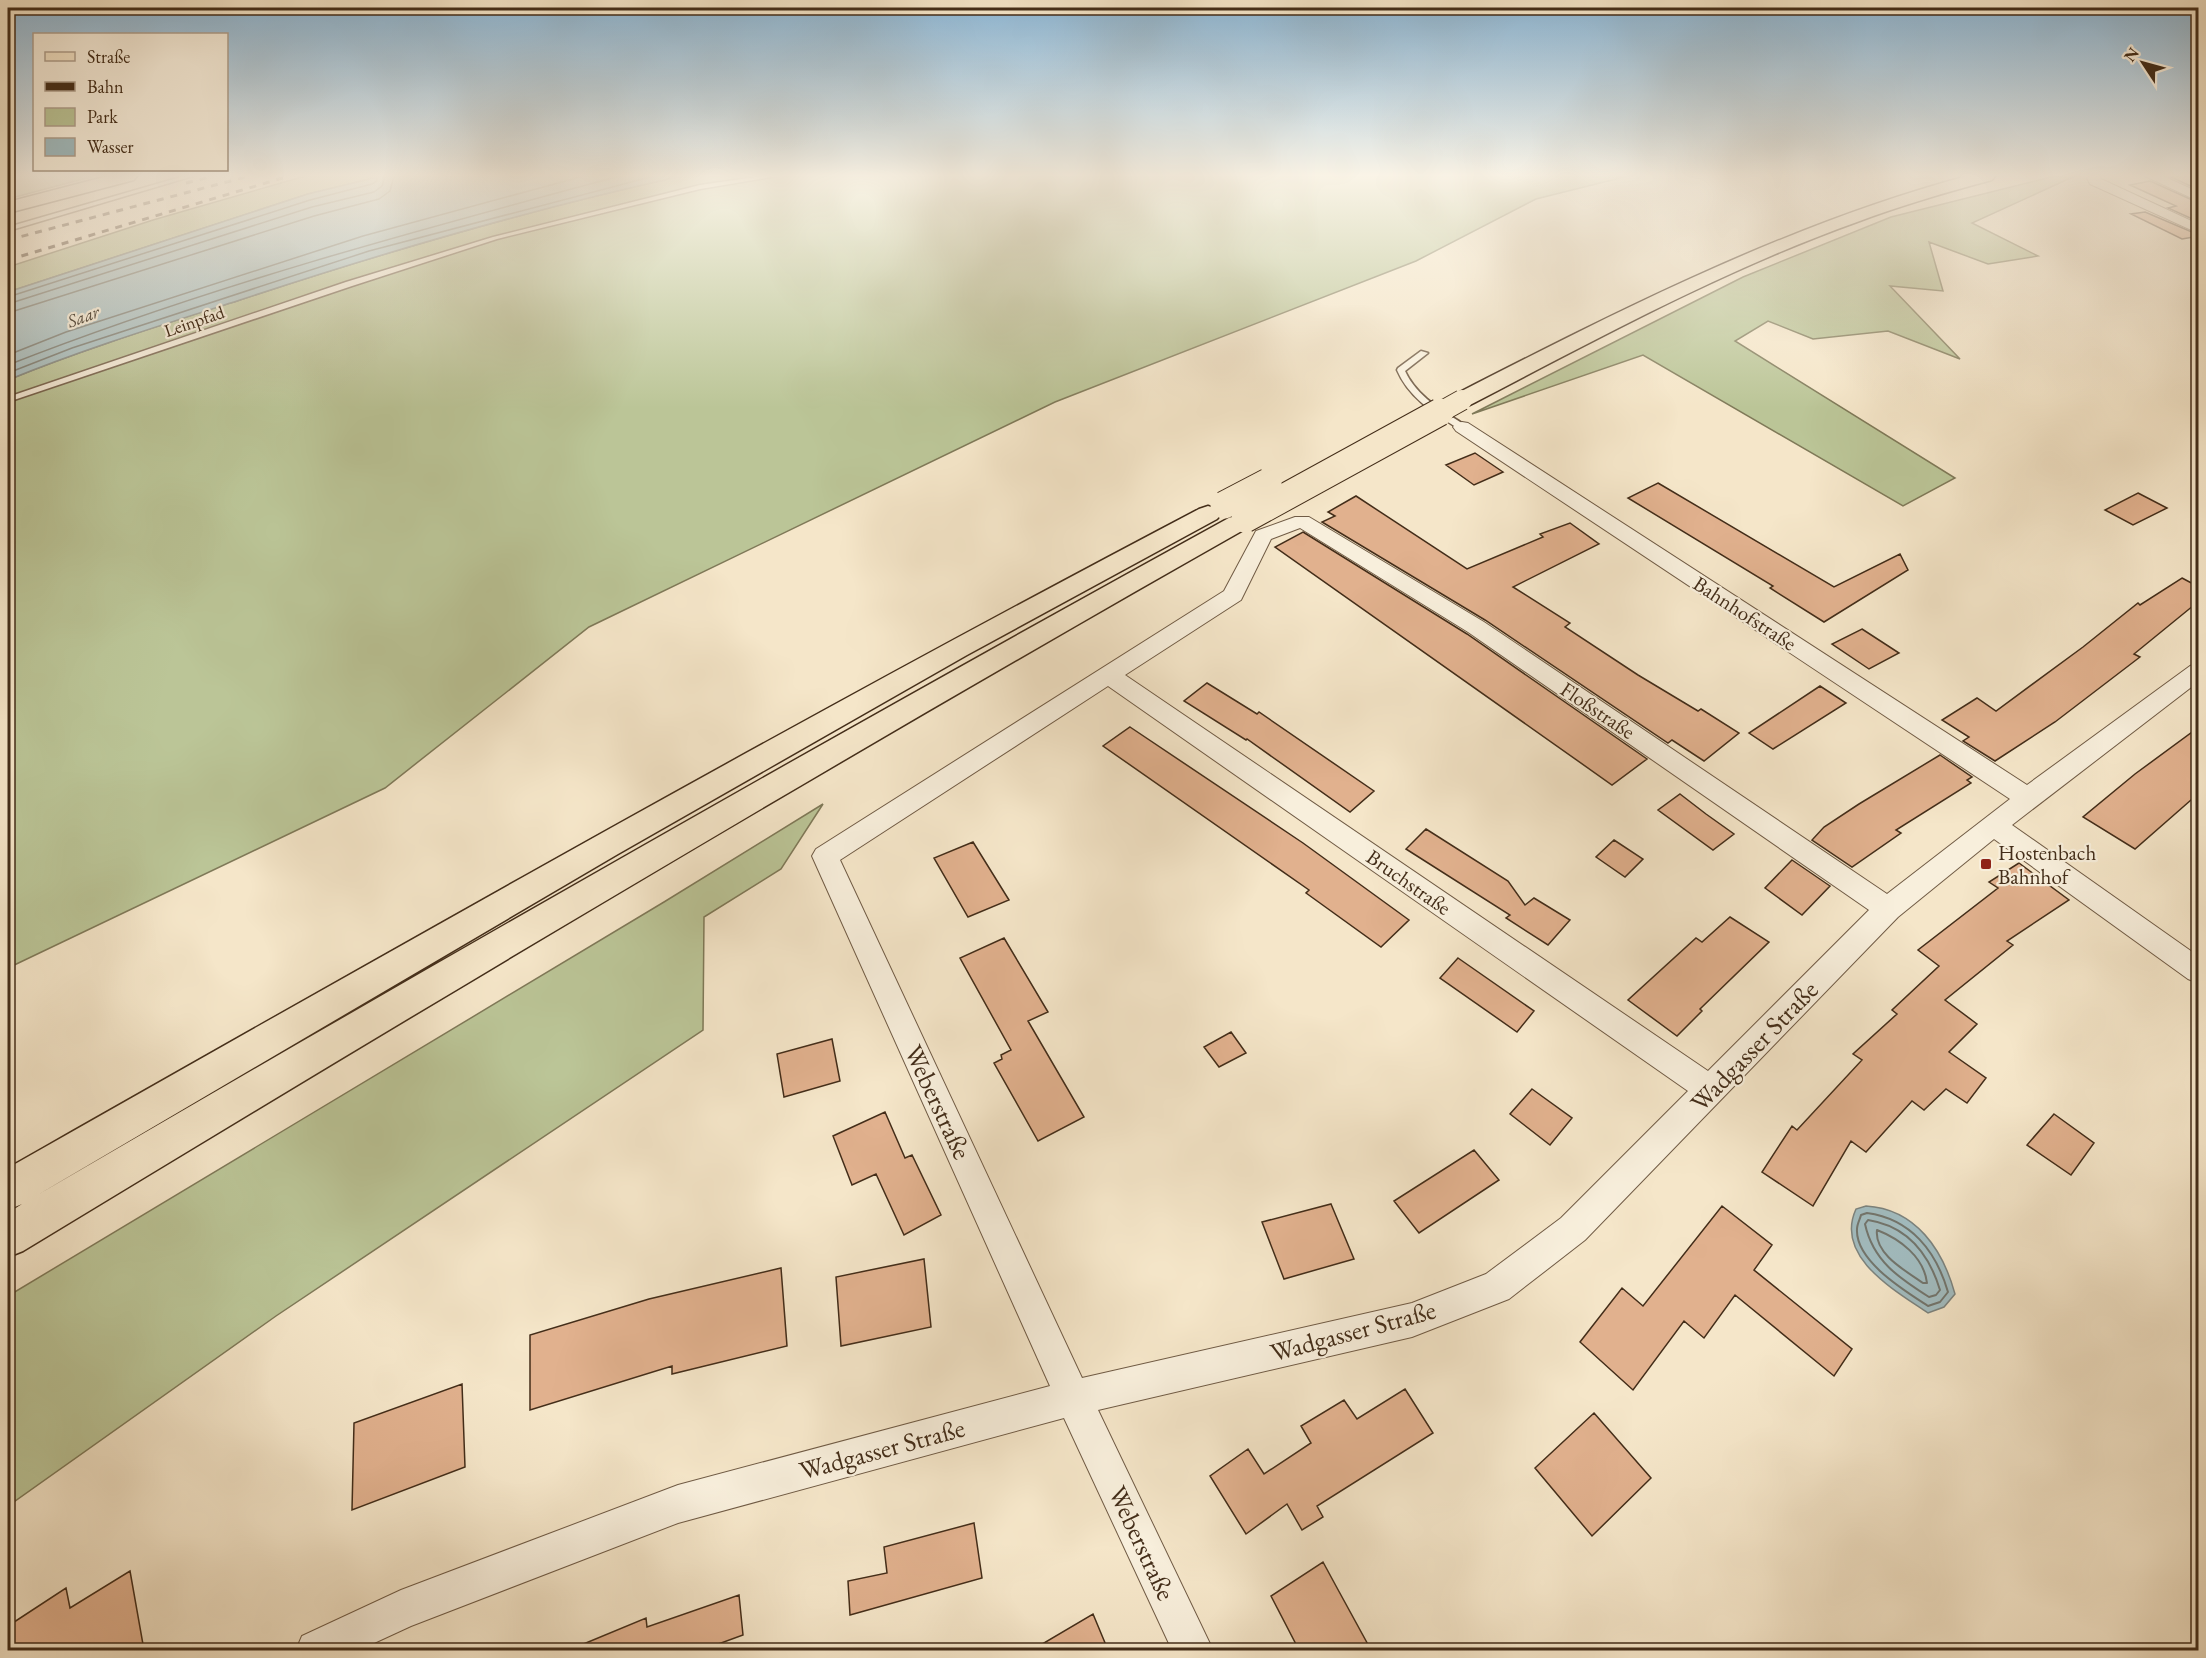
<svg xmlns="http://www.w3.org/2000/svg" width="2206" height="1658" viewBox="0 0 2206 1658" font-family="'EB Garamond',serif">
<style>
.green{fill:#bbc597;stroke:#7f7958;stroke-width:1.5}
.water{fill:#a2bdc1;stroke:#7c837e;stroke-width:1.5}
.lines{fill:none;stroke-linecap:round;stroke-linejoin:round}
.shore-far1{stroke:#72756d;stroke-width:1.5}
.shore{stroke:#72756d;stroke-width:2}
.building{fill:#e1b18e;stroke:#432d19;stroke-width:1.5}
.service-casing{stroke:#705b45;stroke-width:3}
.minor-casing{stroke:#705b45;stroke-width:2}
.primary-casing{stroke:#432d19;stroke-width:3}
.motorway-casing{stroke:#432d19;stroke-width:3}
.service{fill:#f8efdc;fill-rule:evenodd}
.minor{fill:#f8efdc;fill-rule:evenodd}
.primary{fill:#f5e6c9;fill-rule:evenodd}
.motorway{fill:#f5e6c9;fill-rule:evenodd}
.rail{stroke:#432d19;stroke-width:3;stroke-dasharray:7 7;stroke-linecap:butt}
.motorway-bridge-far1-casing{stroke:#432d19;stroke-width:22;stroke-linecap:butt}
.motorway-bridge-casing{stroke:#432d19;stroke-width:29;stroke-linecap:butt}
.motorway-bridge-far1{stroke:#f5e6c9;stroke-width:20}
.motorway-bridge{stroke:#f5e6c9;stroke-width:27}
.poi-dot{fill:#8f2418;stroke:#f8efdc;stroke-width:2}
.labels{text-anchor:middle;dominant-baseline:central;stroke-width:4.5;stroke-linejoin:round;paint-order:stroke}
.far-water-label{font-size:18px;font-style:italic;fill:#5b5143;stroke:#f8efdc}
.far-street-label{font-size:18px;fill:#432d19;stroke:#f8efdc}
.street-label{font-size:21px;fill:#432d19;stroke:#f8efdc}
.poi-label{font-size:21px;fill:#432d19;stroke:#f8efdc;text-anchor:start}
.near-street-label{font-size:26px;fill:#432d19;stroke:#f8efdc}
</style>
<rect width="100%" height="100%" fill="#f5e6c9"/>
<filter id="stains"><feTurbulence type="fractalNoise" baseFrequency=".00333" numOctaves="4"/><feColorMatrix values="0 0 0 0 .2 0 0 0 0 .09 0 0 0 0 .02 0 0 0 .5 -.17"/></filter>
<radialGradient id="worn" r=".72"><stop offset=".6" stop-color="#630" stop-opacity="0"/><stop offset="1" stop-color="#630" stop-opacity=".3"/></radialGradient>
<!-- green -->
<path class="green" d="M8,176H94L8,199Z
M305,176H382L308,194L8,292V267L153,220Z
M682,176H1628L1536,199L1416,261L1055,402L589,627L385,788L8,968V380C84,349 162,325 240,300C385,252 532,209 682,176Z
M2055,176H2075L1972,223L2038,256L1988,264L1929,242L1943,291L1890,286L1960,359L1888,331L1813,339L1768,321L1735,341L1955,478L1903,506L1643,355L1472,414L1743,277L1891,217Z
M823,804L781,869L704,917L703,1030L276,1316L8,1506V1296L664,902Z"/>
<!-- water -->
<path class="water" d="M382,176H682C532,209 385,252 240,300C162,325 84,349 8,380V292L308,194Z
M1866,1206C1916,1209 1943,1250 1955,1294L1944,1307L1928,1313C1896,1291 1834,1257 1856,1209Z"/>
<g class="lines">
<!-- shore-far1 -->
<path class="shore-far1" d="M8,297L310,200L372,184L377,181V176
M8,304L312,207L374,192L382,186L385,176
M8,313L314,216L379,199L390,191L394,176
M8,355L66,332L363,236L584,176
M8,365C207,287 414,231 620,176
M8,373L72,348L369,251L654,176"/>
<!-- shore -->
<path class="shore" d="M1867,1213C1911,1219 1936,1251 1948,1292L1940,1302L1928,1306C1905,1291 1855,1261 1857,1229C1857,1224 1860,1219 1861,1215Z
M1868,1220C1907,1226 1929,1254 1940,1290L1936,1295L1929,1297C1899,1278 1873,1261 1865,1224Z
M1877,1230C1900,1239 1924,1257 1927,1283H1923C1906,1271 1874,1254 1877,1230Z"/>
</g>
<!-- building -->
<path class="building" d="M2180,176H2199V190L2171,177Z
M2150,181L2199,203V222L2168,208L2176,206L2130,185Z
M2145,212L2199,235V236L2182,239L2131,214Z
M1475,453L1503,472L1474,485L1446,465Z
M1658,483L1834,587L1900,554L1908,570L1824,622L1770,588L1773,586L1628,498Z
M2138,493L2167,508L2133,525L2105,510Z
M1356,496L1467,569L1543,537L1540,534L1570,523L1599,544L1513,587L1570,623L1565,627L1638,675L1698,711L1701,709L1739,733L1704,761L1672,740L1668,743L1485,620L1322,522L1335,516L1328,512Z
M1303,532L1467,634L1647,759L1612,785L1275,547Z
M2182,578L2199,587V601L2134,654L2140,657L2055,722L1995,761L1963,741L1969,737L1942,720L1977,698L1996,711L2083,647L2138,603L2140,605Z
M1862,629L1899,653L1869,669L1832,644Z
M1207,683L1257,714L1259,712L1374,791L1350,812L1247,739L1246,740L1184,701Z
M1820,686L1846,703L1773,749L1749,733Z
M1130,727L1303,843L1409,920L1381,947L1306,893L1309,890L1103,746Z
M2199,727V793L2135,849L2083,817L2135,774Z
M1940,755L1972,777L1967,780L1971,783L1896,830L1901,833L1852,867L1812,840L1824,827L1859,804Z
M1680,794L1706,814L1734,834L1713,850L1658,810Z
M1426,829L1508,881L1525,905L1534,898L1570,920L1548,945L1506,918L1510,915L1406,849Z
M1614,840L1643,859L1625,877L1596,857Z
M973,842L1009,900L968,917L934,858Z
M1792,860L1830,886L1802,915L1765,888Z
M2019,863L2069,900L2007,941L2013,945L1945,1000L1977,1024L1949,1052L1986,1078L1967,1103L1946,1089L1924,1110L1912,1101L1866,1152L1851,1141L1813,1206L1762,1172L1792,1126L1797,1130L1862,1060L1853,1054L1897,1014L1892,1010L1939,966L1918,950L1998,888L1989,882Z
M1730,917L1769,942L1700,1009L1702,1011L1677,1036L1628,1000L1696,938L1702,942Z
M1004,938L1048,1012L1028,1021L1084,1117L1038,1141L994,1063L1002,1059L1001,1055L1011,1050L960,958Z
M1458,958L1534,1011L1517,1032L1440,978Z
M1231,1032L1246,1053L1219,1067L1204,1047Z
M832,1039L840,1081L784,1097L777,1054Z
M1532,1089L1572,1118L1550,1145L1510,1114Z
M885,1112L905,1158L912,1155L941,1215L904,1235L876,1174L852,1185L833,1136Z
M2054,1114L2094,1143L2071,1175L2027,1145Z
M1474,1150L1499,1180L1419,1233L1394,1201Z
M1331,1204L1354,1259L1284,1279L1262,1222Z
M1722,1206L1772,1245L1754,1270L1852,1349L1834,1376L1735,1295L1704,1338L1684,1321L1633,1390L1580,1342L1622,1288L1643,1306Z
M924,1259L931,1327L841,1346L836,1277Z
M781,1268L787,1346L672,1374V1366L530,1410V1335L649,1299Z
M462,1384L465,1467L352,1510L354,1423Z
M1405,1389L1433,1433L1317,1506L1323,1517L1302,1530L1287,1504L1246,1534L1210,1476L1248,1449L1264,1474L1311,1443L1301,1426L1344,1400L1357,1419Z
M1594,1413L1651,1478L1592,1536L1535,1468Z
M974,1523L982,1578L850,1615L848,1581L887,1573L884,1547Z
M1323,1562L1336,1586L1371,1650H1299L1271,1596Z
M130,1571L144,1650H8V1626L66,1588L70,1608Z
M739,1595L743,1635L702,1650H569L646,1618L647,1627Z
M1093,1614L1108,1650H1032Z"/>
<g class="lines">
<defs>
<path id="service" d="M184,176H193L8,231V227Z
M763,176H777L700,189L497,239L352,286L8,402V397L346,282L493,237L700,185Z
M1421,351L1428,353L1405,371C1417,397 1442,410 1465,425V429H1459C1434,413 1409,398 1397,370L1398,368Z"/>
<path id="minor" d="M2089,176H2099L2101,179L2198,224V233L2090,184L2087,178Z
M2145,176H2163L2198,192V201Z
M1462,422L1468,423L2027,785L2190,666L2198,663V682L2012,825L2198,956V983L2188,979L1994,839L1898,917L1585,1240L1509,1299L1412,1337L1098,1410L1213,1650H1172L1064,1418L678,1523L411,1626L359,1650H296L302,1636L401,1590L678,1485L1050,1386L812,856L816,849L1224,591L1256,531L1295,517H1309L1484,622L1887,894L2010,799L1456,431L1453,427L1456,423ZM1300,528L1468,632L1869,910L1708,1071L1125,675L1241,600L1271,539ZM1108,686L1688,1091L1561,1218L1486,1274L1412,1303L1082,1378L840,860Z"/>
<path id="primary" d="M108,176H137L134,180L8,213V202Z"/>
<path id="motorway" d="M1967,176H1995L1992,180C1947,192 1902,205 1857,222C1723,270 1597,339 1470,405L1462,407L1454,405L1450,400L1454,395C1620,310 1786,225 1967,176Z
M1208,506L1217,509L1221,514L1217,519L967,655L618,854L34,1197C432,965 832,736 1236,514L1245,511L1254,514L1258,519L1254,524C839,759 430,1004 23,1251L8,1257V1213L22,1204L8,1210V1168C403,944 797,720 1199,509Z"/>
</defs>
<!-- service casing -->
<use href="#service" class="service-casing"/>
<!-- minor casing -->
<use href="#minor" class="minor-casing"/>
<!-- primary casing -->
<use href="#primary" class="primary-casing"/>
<!-- motorway casing -->
<use href="#motorway" class="motorway-casing"/>
<!-- service -->
<use href="#service" class="service"/>
<!-- minor -->
<use href="#minor" class="minor"/>
<!-- primary -->
<use href="#primary" class="primary"/>
<!-- motorway -->
<use href="#motorway" class="motorway"/>
<!-- rail -->
<path class="rail" d="M186,183L214,176
M8,240L249,176
M8,260L289,176"/>
<defs>
<path id="motorway-bridge-far1" d="M1437,414L1462,400"/>
<path id="motorway-bridge" d="M1224,505L1268,482
M1245,519L1440,412"/>
</defs>
<!-- motorway-bridge-far1 casing -->
<use href="#motorway-bridge-far1" class="motorway-bridge-far1-casing"/>
<!-- motorway-bridge casing -->
<use href="#motorway-bridge" class="motorway-bridge-casing"/>
<!-- motorway-bridge-far1 -->
<use href="#motorway-bridge-far1" class="motorway-bridge-far1"/>
<!-- motorway-bridge -->
<use href="#motorway-bridge" class="motorway-bridge"/>
</g>
<!-- sky -->
<linearGradient id="sky" x2="0" y2="1"><stop stop-color="#8cb8d8"/><stop offset="0.43" stop-color="#faf4e7"/><stop offset="1" stop-color="#faf4e7" stop-opacity="0"/></linearGradient>
<rect width="2206" height="408" fill="url(#sky)"/>
<!-- markers -->
<rect class="poi-dot" x="1980" y="858" width="12" height="12" rx="3"/>
<g class="labels">
<!-- far-water labels -->
<g class="far-water-label">
<text transform="translate(83 316) rotate(-20)">Saar</text>
</g>
<!-- far-street labels -->
<g class="far-street-label">
<text transform="translate(194 321) rotate(-19)">Leinpfad</text>
</g>
<!-- street labels -->
<g class="street-label">
<text transform="translate(1745 613) rotate(33)">Bahnhofstraße</text>
<text transform="translate(1598 710) rotate(34)">Floßstraße</text>
<text transform="translate(1409 882) rotate(35)">Bruchstraße</text>
</g>
<!-- poi labels -->
<g class="poi-label">
<text x="1998" y="852">Hostenbach<tspan x="1998" dy="24">Bahnhof</tspan></text>
</g>
<!-- near-street labels -->
<g class="near-street-label">
<text transform="translate(1754 1046) rotate(-46)">Wadgasser Straße</text>
<text transform="translate(938 1102) rotate(65)">Weberstraße</text>
<text transform="translate(1353 1331) rotate(-15)">Wadgasser Straße</text>
<text transform="translate(882 1449) rotate(-15)">Wadgasser Straße</text>
<text transform="translate(1142 1543) rotate(65)">Weberstraße</text>
</g>
</g>
<!-- margin -->
<rect width="2206" height="1658" fill="none" stroke="#f5e6c9" stroke-width="30"/>
<rect x="9" y="9" width="2188" height="1640" fill="none" stroke="#432d19" stroke-width="3"/>
<rect x="15" y="15" width="2176" height="1628" fill="none" stroke="#432d19" stroke-width="1.5"/>
<!-- legend -->
<rect x="33" y="33" width="195" height="138" fill="#f8efdc" stroke="#b0a18e" stroke-width="1.5"/>
<rect x="45" y="52" width="30" height="9" fill="#f5e6c9" stroke="#b0a18e" stroke-width="1.5"/>
<text x="87" y="63" font-size="18" fill="#432d19">Straße</text>
<rect x="45" y="82" width="30" height="9" fill="#432d19" stroke="#b0a18e" stroke-width="1.5"/>
<text x="87" y="93" font-size="18" fill="#432d19">Bahn</text>
<rect x="45" y="108" width="30" height="18" fill="#bbc597" stroke="#b0a18e" stroke-width="1.5"/>
<text x="87" y="123" font-size="18" fill="#432d19">Park</text>
<rect x="45" y="138" width="30" height="18" fill="#a2bdc1" stroke="#b0a18e" stroke-width="1.5"/>
<text x="87" y="153" font-size="18" fill="#432d19">Wasser</text>
<!-- north arrow -->
<g transform="translate(2143 63) rotate(306)" stroke="#f8efdc" stroke-width="4.5" paint-order="stroke">
<path d="M0-4.5L10 22L0 15L-10 22Z" fill="#432d19"/>
<text y="-9" font-size="16" font-weight="bold" text-anchor="middle" fill="#432d19">N</text>
</g>
<rect width="100%" height="100%" filter="url(#stains)"/>
<rect width="100%" height="100%" fill="url(#worn)"/>
</svg>
